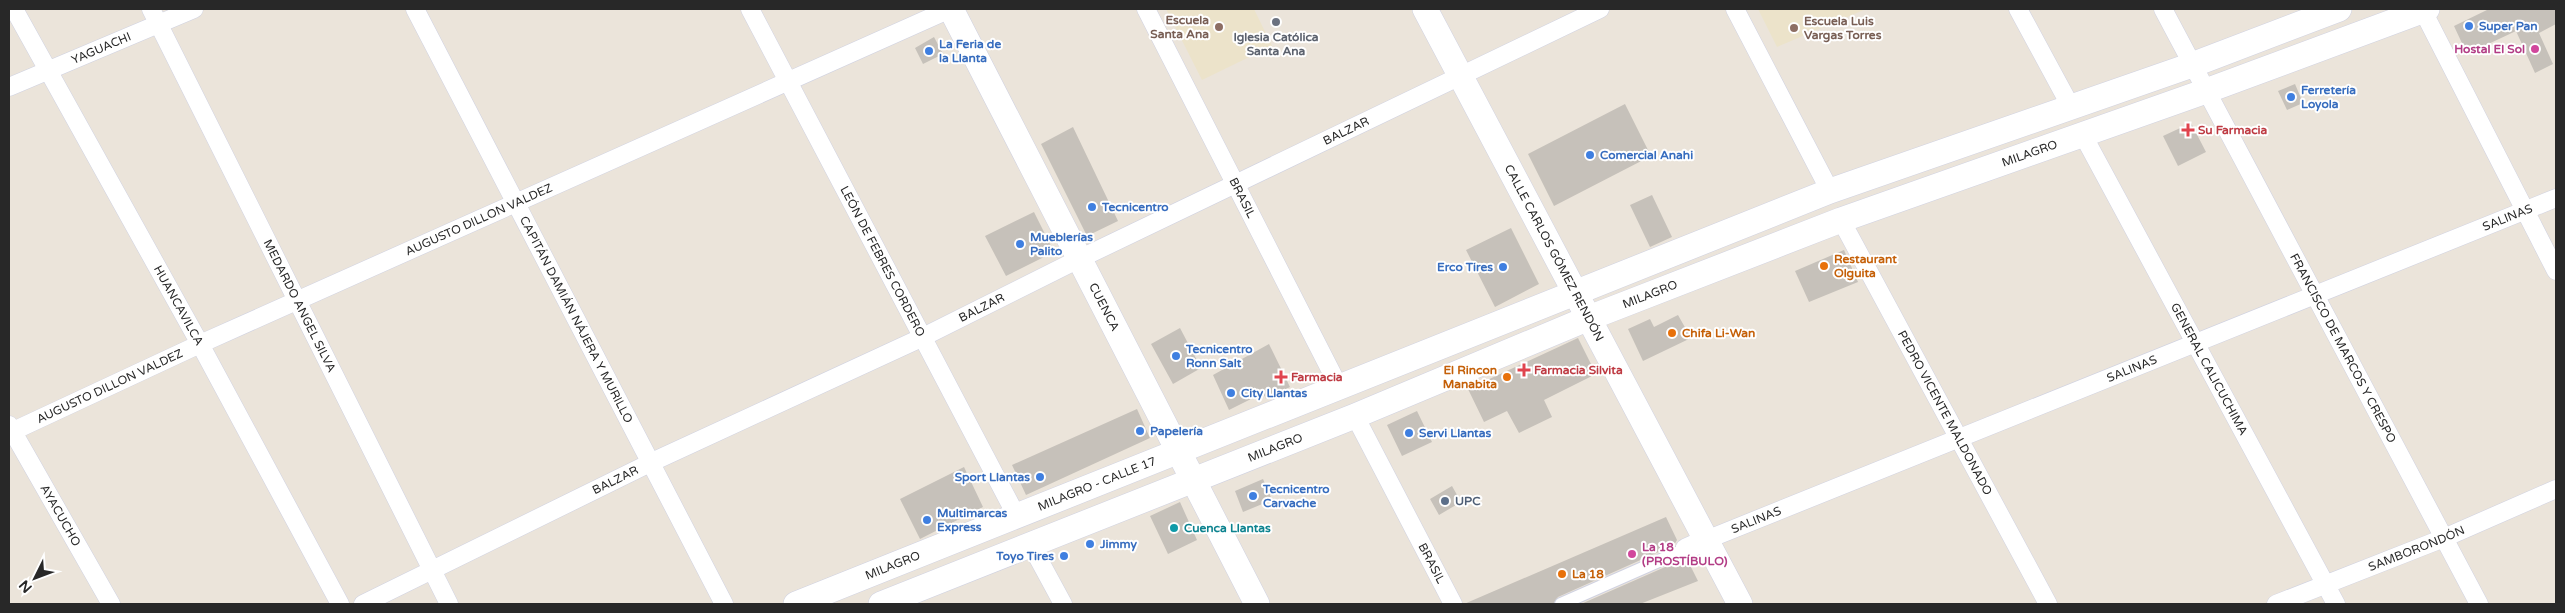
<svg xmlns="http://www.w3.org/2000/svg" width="2565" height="613" viewBox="0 0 2565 613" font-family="'Varela Round',sans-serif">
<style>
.education{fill:#ece3ca}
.building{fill:#c6c1ba}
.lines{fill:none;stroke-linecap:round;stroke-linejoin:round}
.pedestrian-casing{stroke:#d0d2e1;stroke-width:14}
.minor-casing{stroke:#d0d2e1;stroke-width:19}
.tertiary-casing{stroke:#d0d2e1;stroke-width:22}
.secondary-casing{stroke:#d0d2e1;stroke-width:26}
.pedestrian{stroke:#fff;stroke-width:12}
.minor{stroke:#fff;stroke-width:18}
.tertiary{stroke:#fff;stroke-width:21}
.secondary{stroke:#fff;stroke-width:25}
.worship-dot{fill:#6b7280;stroke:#fff;stroke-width:2}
.shop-dot{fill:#3f7fe0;stroke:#fff;stroke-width:2}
.education-dot{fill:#8d6e63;stroke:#fff;stroke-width:2}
.hotel-dot{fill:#d1479c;stroke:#fff;stroke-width:2}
.health-dot{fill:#e0444e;stroke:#fff;stroke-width:2}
.food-dot{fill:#e8710a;stroke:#fff;stroke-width:2}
.service-dot{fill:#5c6f8a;stroke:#fff;stroke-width:2}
.culture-dot{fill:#0f9aa8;stroke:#fff;stroke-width:2}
.labels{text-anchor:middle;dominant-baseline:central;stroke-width:4;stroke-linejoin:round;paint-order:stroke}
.education-label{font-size:12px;font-weight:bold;fill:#785e54;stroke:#fff;text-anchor:end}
.shop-label{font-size:12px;font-weight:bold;fill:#366cbe;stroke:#fff;text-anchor:start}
.worship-label{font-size:12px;font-weight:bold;fill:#5b616d;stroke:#fff}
.street-label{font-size:12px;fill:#282828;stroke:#fff}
.hotel-label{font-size:12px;font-weight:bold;fill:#b23c85;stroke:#fff;text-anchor:end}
.health-label{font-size:12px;font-weight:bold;fill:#be3a42;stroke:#fff;text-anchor:start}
.food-label{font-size:12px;font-weight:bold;fill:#c56008;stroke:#fff;text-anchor:start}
.service-label{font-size:12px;font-weight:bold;fill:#4e5e75;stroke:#fff;text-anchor:start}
.culture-label{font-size:12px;font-weight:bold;fill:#0d838f;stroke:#fff;text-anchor:start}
</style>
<rect width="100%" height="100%" fill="#ebe4da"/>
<!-- education -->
<path class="education" d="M1166,9H1254L1272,46L1202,80Z
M1758,9H1866L1777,47Z"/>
<!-- building -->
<path class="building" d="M2489,9H2556V24L2539,33L2553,64L2535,73L2516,31L2467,54L2454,26Z
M934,37L943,54L923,64L915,48Z
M2295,84L2303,103L2287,110L2278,91Z
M1625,104L1651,156L1554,206L1528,154Z
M2191,123L2206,152L2178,166L2163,136Z
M1073,127L1118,221L1087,236L1041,144Z
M1652,195L1672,237L1650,247L1630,205Z
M1034,212L1054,252L1006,276L985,236Z
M1511,228L1539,284L1495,307L1466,250Z
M1844,250L1858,282L1809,302L1795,271Z
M1678,315L1691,338L1643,361L1628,329L1650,319L1654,327Z
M1180,328L1201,368L1173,384L1151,344Z
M1578,338L1596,374L1544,400L1552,417L1519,433L1507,411L1484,422L1468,389Z
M1269,344L1290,387L1266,399L1263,393L1229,410L1213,375Z
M1137,409L1150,438L1026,495L1012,465Z
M1417,411L1432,442L1402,456L1387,425Z
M964,467L983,507L920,539L900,499Z
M1263,479L1272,500L1243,512L1235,491Z
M1452,486L1461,502L1439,515L1430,499Z
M1180,502L1197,540L1168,554L1150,516Z
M1666,517L1677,540L1674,545L1558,597L1553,604H1464Z
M1681,560L1688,561L1698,581L1640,604H1581Z"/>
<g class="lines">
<defs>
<path id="pedestrian" d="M1561,604L1686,549"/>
<g id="minor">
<path id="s1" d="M14,9L200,344L340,604"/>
<path id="s2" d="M151,9L449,604"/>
<path id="s3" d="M415,9L724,604"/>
<path id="s4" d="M750,9L1016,515"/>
<path id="s5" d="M1146,9L1339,387"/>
<path d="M1735,9L1830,191"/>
<path d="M2018,9L2071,107"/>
<path id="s6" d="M2163,9L2479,604"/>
<path d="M2422,9L2556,271"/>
<path id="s7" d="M9,87L194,9"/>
<path id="s8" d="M2083,135L2336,604"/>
<path id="s9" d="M1841,220L2048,604"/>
<path id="s10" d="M1355,416L1453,604"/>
<path id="s11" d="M9,425L111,604"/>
<path id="s12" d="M9,433L200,344L950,9"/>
<path id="s13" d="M1706,540L2556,198"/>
<path d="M1031,545L1063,604"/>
<path id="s14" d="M363,604L652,462L921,338L1079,259L1600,9"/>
<path id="s15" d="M2276,604L2444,538L2556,489"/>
</g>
<path id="tertiary" d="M1686,549L1706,540"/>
<g id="secondary">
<path id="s16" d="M951,9L1257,604"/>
<path id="s17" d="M1425,9L1740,604"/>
<path id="s18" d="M796,604L1830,191L2192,65L2339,9"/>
<path id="s19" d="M881,604L1355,416L1589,318L1841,220L2206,91L2427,9"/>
</g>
</defs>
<!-- pedestrian casing -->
<use href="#pedestrian" class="pedestrian-casing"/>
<!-- minor casing -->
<use href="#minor" class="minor-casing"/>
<!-- tertiary casing -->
<use href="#tertiary" class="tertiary-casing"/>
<!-- secondary casing -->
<use href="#secondary" class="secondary-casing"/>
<!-- pedestrian -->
<use href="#pedestrian" class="pedestrian"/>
<!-- minor -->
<use href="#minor" class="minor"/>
<!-- tertiary -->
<use href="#tertiary" class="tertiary"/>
<!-- secondary -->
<use href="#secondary" class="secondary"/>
</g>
<!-- markers -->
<circle class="worship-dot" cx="1276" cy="22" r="5"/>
<g class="shop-dot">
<circle cx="2469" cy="26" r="5"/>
<circle cx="929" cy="51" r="5"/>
<circle cx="2291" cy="97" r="5"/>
<circle cx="1590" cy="155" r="5"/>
<circle cx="1092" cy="207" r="5"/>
<circle cx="1020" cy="244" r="5"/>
<circle cx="1503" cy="267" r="5"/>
<circle cx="1176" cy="356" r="5"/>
<circle cx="1231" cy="393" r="5"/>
<circle cx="1140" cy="431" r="5"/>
<circle cx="1409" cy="433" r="5"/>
<circle cx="1040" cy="477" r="5"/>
<circle cx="1253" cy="496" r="5"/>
<circle cx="927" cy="520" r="5"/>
<circle cx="1090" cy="544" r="5"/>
<circle cx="1064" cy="556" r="5"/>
</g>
<g class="education-dot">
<circle cx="1219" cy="27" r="5"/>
<circle cx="1794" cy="28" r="5"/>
</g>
<g class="hotel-dot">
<circle cx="2535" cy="49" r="5"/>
<circle cx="1632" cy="554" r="5"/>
</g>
<g class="health-dot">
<path d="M2185.5 122.5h5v5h5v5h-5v5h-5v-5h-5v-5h5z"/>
<path d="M1521.5 362.5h5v5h5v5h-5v5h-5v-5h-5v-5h5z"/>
<path d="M1278.5 369.5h5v5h5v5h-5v5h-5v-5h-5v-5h5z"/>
</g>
<g class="food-dot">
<circle cx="1824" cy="266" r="5"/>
<circle cx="1672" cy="333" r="5"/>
<circle cx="1507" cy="377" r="5"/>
<circle cx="1562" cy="574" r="5"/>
</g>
<circle class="service-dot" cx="1445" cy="501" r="5"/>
<circle class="culture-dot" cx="1174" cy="528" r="5"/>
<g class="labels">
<!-- education labels -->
<g class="education-label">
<text x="1209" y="20">Escuela<tspan x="1209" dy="14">Santa Ana</tspan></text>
<text x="1804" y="21" text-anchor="start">Escuela Luis<tspan x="1804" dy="14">Vargas Torres</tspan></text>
</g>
<!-- shop labels -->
<g class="shop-label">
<text x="2479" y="26">Super Pan</text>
<text x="939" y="44">La Feria de<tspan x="939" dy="14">la Llanta</tspan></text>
<text x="2301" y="90">Ferretería<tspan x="2301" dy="14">Loyola</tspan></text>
<text x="1600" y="155">Comercial Anahi</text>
<text x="1102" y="207">Tecnicentro</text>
<text x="1030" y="237">Mueblerías<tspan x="1030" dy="14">Palito</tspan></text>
<text x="1493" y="267" text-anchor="end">Erco Tires</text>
<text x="1186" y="349">Tecnicentro<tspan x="1186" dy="14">Ronn Salt</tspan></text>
<text x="1241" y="393">City Llantas</text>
<text x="1150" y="431">Papelería</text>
<text x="1419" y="433">Servi Llantas</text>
<text x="1030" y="477" text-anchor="end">Sport Llantas</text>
<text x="1263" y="489">Tecnicentro<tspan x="1263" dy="14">Carvache</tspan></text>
<text x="937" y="513">Multimarcas<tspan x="937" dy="14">Express</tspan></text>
<text x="1100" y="544">Jimmy</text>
<text x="1054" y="556" text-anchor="end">Toyo Tires</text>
</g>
<!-- worship labels -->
<g class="worship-label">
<text x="1276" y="37">Iglesia Católica<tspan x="1276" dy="14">Santa Ana</tspan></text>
</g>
<!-- street labels -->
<g class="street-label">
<text stroke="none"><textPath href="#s7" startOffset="100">YAGUACHI</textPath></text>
<text stroke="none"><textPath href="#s14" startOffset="1091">BALZAR</textPath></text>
<text stroke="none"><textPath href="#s19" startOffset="1234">MILAGRO</textPath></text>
<text stroke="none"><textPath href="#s5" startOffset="212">BRASIL</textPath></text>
<text stroke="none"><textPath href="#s13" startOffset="864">SALINAS</textPath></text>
<text stroke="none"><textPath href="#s12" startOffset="516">AUGUSTO DILLON VALDEZ</textPath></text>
<text stroke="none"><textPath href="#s17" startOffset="276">CALLE CARLOS GÓMEZ RENDÓN</textPath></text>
<text stroke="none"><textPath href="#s4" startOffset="285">LEÓN DE FEBRES CORDERO</textPath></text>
<text stroke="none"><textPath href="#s19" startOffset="829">MILAGRO</textPath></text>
<text stroke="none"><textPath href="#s1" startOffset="339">HUANCAVILCA</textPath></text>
<text stroke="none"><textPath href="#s2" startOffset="332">MEDARDO ANGEL SILVA</textPath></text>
<text stroke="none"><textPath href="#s16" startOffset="335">CUENCA</textPath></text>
<text stroke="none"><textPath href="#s14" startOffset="686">BALZAR</textPath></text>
<text stroke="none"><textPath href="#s3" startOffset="350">CAPITÁN DAMIÁN NÁJERA Y MURILLO</textPath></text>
<text stroke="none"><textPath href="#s6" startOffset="384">FRANCISCO DE MARCOS Y CRESPO</textPath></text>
<text stroke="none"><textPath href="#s13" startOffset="459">SALINAS</textPath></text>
<text stroke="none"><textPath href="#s8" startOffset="266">GENERAL CALICUCHIMA</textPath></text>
<text stroke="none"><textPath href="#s12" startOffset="111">AUGUSTO DILLON VALDEZ</textPath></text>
<text stroke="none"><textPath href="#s9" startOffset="219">PEDRO VICENTE MALDONADO</textPath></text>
<text stroke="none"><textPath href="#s19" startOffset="424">MILAGRO</textPath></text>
<text stroke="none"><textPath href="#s14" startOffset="281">BALZAR</textPath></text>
<text stroke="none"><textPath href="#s18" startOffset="324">MILAGRO - CALLE 17</textPath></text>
<text stroke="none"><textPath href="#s11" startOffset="104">AYACUCHO</textPath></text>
<text stroke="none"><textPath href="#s13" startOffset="54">SALINAS</textPath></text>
<text stroke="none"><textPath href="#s15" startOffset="151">SAMBORONDÓN</textPath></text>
<text stroke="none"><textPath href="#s10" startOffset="166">BRASIL</textPath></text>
<text stroke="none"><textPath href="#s18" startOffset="104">MILAGRO</textPath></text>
</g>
<!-- hotel labels -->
<g class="hotel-label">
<text x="2525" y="49">Hostal El Sol</text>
<text x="1642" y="547" text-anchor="start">La 18<tspan x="1642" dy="14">(PROSTÍBULO)</tspan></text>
</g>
<!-- health labels -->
<g class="health-label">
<text x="2198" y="130">Su Farmacia</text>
<text x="1534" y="370">Farmacia Silvita</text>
<text x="1291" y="377">Farmacia</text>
</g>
<!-- food labels -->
<g class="food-label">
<text x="1834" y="259">Restaurant<tspan x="1834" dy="14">Olguita</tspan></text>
<text x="1682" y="333">Chifa Li-Wan</text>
<text x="1497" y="370" text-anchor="end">El Rincon<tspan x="1497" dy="14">Manabita</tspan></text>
<text x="1572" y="574">La 18</text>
</g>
<!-- service labels -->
<g class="service-label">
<text x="1455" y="501">UPC</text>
</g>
<!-- culture labels -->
<g class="culture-label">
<text x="1184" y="528">Cuenca Llantas</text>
</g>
</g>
<!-- border -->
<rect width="2565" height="613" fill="none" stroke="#282828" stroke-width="20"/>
<!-- north arrow -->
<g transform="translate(35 578) rotate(228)" stroke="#ffffff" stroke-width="4" paint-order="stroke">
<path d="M0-4L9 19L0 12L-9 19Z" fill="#282828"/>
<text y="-8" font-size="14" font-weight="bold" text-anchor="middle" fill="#282828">N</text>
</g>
</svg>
